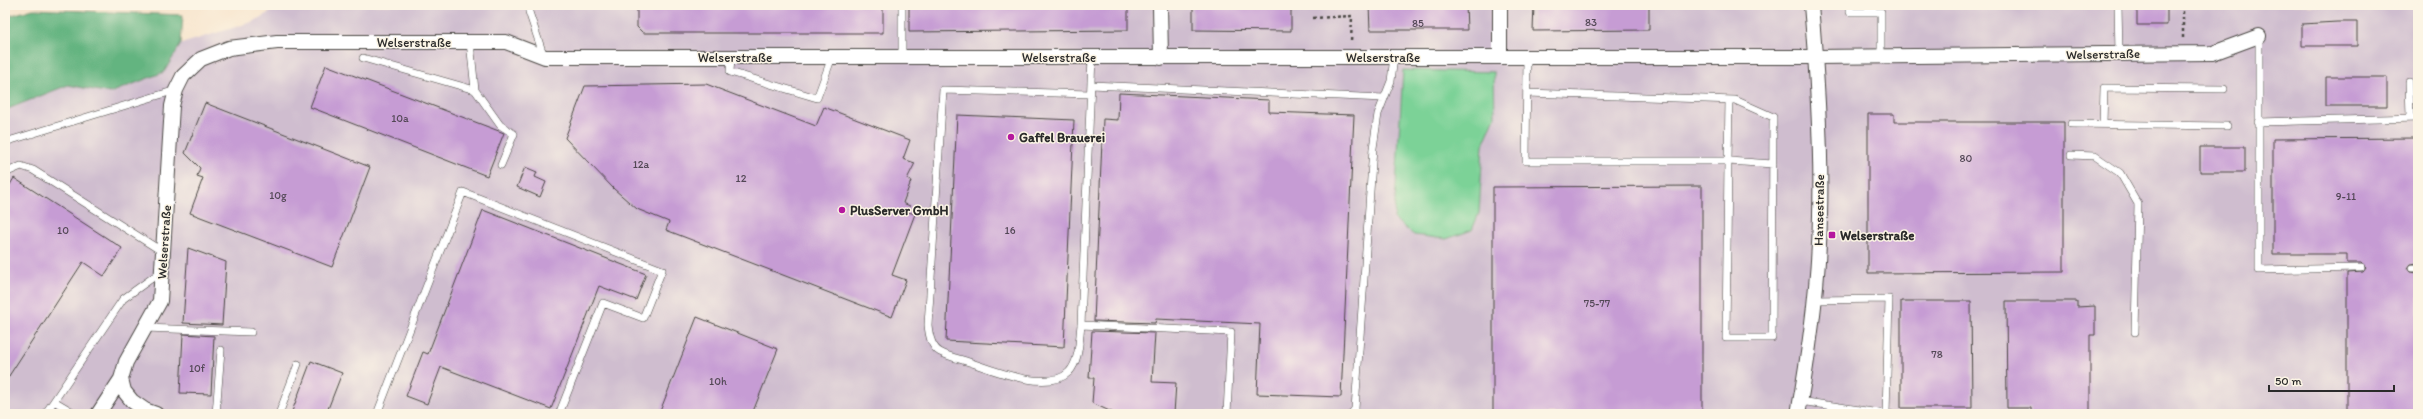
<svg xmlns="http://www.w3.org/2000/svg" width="2423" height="419" viewBox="0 0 2423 419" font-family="Itim,sans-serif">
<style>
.industrial{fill:#cfbdcf}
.green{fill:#7bd297;stroke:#537e61}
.forest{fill:#64b480;stroke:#487056}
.building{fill:#c69cd4}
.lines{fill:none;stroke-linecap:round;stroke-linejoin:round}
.lane-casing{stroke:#4a4743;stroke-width:8}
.street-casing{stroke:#4a4743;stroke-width:16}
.path{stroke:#4a4743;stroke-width:2.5;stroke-dasharray:3 3;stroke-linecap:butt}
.lane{stroke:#fff;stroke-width:7}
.street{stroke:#fff;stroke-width:14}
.poi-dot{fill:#b5179e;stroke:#fcf5e5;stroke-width:1.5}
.labels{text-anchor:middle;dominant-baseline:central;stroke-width:3;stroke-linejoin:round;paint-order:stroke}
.number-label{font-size:11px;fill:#524755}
.street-label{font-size:13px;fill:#2b2b2b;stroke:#fcf5e5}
.poi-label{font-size:13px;font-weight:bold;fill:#2b2b2b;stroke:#fcf5e5;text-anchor:start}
</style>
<rect width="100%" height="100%" fill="#fcf5e5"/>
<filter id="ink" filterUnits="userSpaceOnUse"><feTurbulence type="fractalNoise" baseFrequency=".025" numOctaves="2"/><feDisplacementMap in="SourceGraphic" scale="8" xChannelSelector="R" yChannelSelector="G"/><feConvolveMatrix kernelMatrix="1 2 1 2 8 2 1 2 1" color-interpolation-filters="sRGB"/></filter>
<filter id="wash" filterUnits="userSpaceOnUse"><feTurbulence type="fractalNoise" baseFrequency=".012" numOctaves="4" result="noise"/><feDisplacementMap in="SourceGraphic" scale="16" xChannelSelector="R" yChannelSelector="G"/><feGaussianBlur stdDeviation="0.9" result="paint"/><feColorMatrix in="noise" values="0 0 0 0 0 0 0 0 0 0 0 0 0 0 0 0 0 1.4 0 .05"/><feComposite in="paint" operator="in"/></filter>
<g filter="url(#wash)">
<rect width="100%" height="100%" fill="#f7e3ca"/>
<!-- industrial -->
<path class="industrial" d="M283,5H2418V414H5V110L68,85L110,93L164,72L181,44L252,22Z"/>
<!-- green -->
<path class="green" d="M1403,70L1494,72L1495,117L1483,145L1479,213L1472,230L1446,239L1414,235L1394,219Z"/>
<!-- forest -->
<path class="forest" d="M33,9L183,15L181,44L164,72L110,93L68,85L5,110V17Z"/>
<g id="blocks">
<!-- building -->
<path class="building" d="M637,5H883V33H643L637,27Z
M909,5H1128V30L909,32Z
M1193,5H1291V31L1193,30Z
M1369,5H1466L1467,30H1370Z
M1534,5H1649V30L1533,31Z
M2137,5H2167V25H2137Z
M2337,22H2357V46H2302V24Z
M326,65L504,133L487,176L310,107Z
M2326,77H2387V106H2326Z
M706,84L816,126L824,107L910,140L903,159L915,163L907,179L911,181L903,203L910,206L908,212L915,214L892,275L906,280L892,317L666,230L669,222L637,209L614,189L565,138L585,86Z
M1119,93L1269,100V112L1354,115L1341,397L1257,394L1260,324L1156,319L1155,323L1094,321L1103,119L1118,120Z
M205,103L370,167L332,267L190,213L203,178L197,176L200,168L185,153Z
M1868,114H1894V122H2064V272L1868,273Z
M957,115L1074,120L1064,347L946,341Z
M2418,138V263L2410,264L2407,268L2410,272L2418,273V414H2347V273L2363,272L2366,268L2361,263H2347V254H2273V139Z
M2200,147H2245V172H2200Z
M525,167L537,172L535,177L546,182L540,197L517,187Z
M14,178L122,248L104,276L83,262L5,382V193Z
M1702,186V414H1493V187Z
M483,210L646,274L636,300L599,286L551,409L441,367L427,404L406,396L423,352L428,354Z
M188,248L226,262L222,325L183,323Z
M1901,301H1971L1972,408H1901Z
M2006,301H2077V307L2095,306V335H2090V414H2031V408H2007Z
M697,317L778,349L752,414H659Z
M1092,331L1155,333L1152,382L1176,383L1174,414H1116L1092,403L1094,378H1089Z
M183,334L214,336L211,394L180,393Z
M311,361L342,373L326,414H291Z"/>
</g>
</g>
<g filter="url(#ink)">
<use href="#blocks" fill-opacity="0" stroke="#4a4743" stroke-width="1"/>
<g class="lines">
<defs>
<path id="lane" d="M529,5V12L544,57
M1850,5V12H1881V57
M2118,5L2119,54
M2259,36V270L2361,268
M470,42L475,90L500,125L514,134L501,165
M731,57L730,72L817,98L832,57
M902,57V5
M363,58L475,90
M2409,82L2410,118
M1091,85L1384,98
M1527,93L1735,100L1773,117L1772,338H1726L1728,161H1526L1527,56
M1090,94L943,90L928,325C929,335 931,347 940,352C949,357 960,359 969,362C993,370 1048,393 1069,372C1080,360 1079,339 1081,325L1092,57
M1729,100L1728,161L1773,164
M2258,122L2418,118
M2071,124L2227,126
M2103,124L2104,88L2224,89
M5,142L176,90
M2071,155L2095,156L2120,173L2138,204L2135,332
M5,173L21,166L33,170L163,252
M2412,268H2418
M1815,300L1889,299L1886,414H1890
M1081,325L1231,332L1227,414
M145,328L251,332
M54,401L123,299L162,271
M1800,401L1886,414
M45,414L54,401L76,414
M216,414L221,350
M279,414L298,364
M377,414L463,192L662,270L643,318L603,303L559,414
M1351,414L1355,409L1373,148L1378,114L1391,81L1394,57"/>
<path id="street" d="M1160,5L1161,58
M1500,5V56
M98,414L121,379
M156,414L145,410L132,401L124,391L121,379L126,362L160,301L172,106L176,90L183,76L201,59L229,48L277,42H506L545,57H1816L2213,53L2259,36
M1798,414C1810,348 1819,281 1820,215C1822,145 1817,74 1811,5"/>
</defs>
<!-- lane casing -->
<use href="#lane" class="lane-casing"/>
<!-- street casing -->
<use href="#street" class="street-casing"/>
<!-- path -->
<path class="path" d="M1313,18L1352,16L1351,42
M2183,38V5"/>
<!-- lane -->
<use href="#lane" class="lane"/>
<!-- street -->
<use href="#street" class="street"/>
</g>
</g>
<!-- markers -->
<g class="poi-dot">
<circle cx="1011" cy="137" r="4"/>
<circle cx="842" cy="210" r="4"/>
<rect x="1828" y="231" width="8" height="8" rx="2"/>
</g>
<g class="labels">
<!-- number labels -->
<g class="number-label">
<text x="1591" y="22">83</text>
<text x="1418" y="23">85</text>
<text x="400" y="118">10a</text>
<text x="1966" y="158">80</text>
<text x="641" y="164">12a</text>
<text x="741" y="178">12</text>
<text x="278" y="195">10g</text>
<text x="2346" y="196">9-11</text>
<text x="63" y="230">10</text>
<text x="1010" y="230">16</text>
<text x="1597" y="303">75-77</text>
<text x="1937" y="354">78</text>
<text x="197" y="368">10f</text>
<text x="718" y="381">10h</text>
</g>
<!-- street labels -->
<g class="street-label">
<text x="414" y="42">Welserstraße</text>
<text transform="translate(2103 54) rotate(-1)">Welserstraße</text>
<text x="735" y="57">Welserstraße</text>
<text x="1059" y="57">Welserstraße</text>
<text x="1383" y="57">Welserstraße</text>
<text transform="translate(1819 210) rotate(-89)">Hansestraße</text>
<text transform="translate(164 242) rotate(-86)">Welserstraße</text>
</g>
<!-- poi labels -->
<g class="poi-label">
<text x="1019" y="137">Gaffel Brauerei</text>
<text x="850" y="210">PlusServer GmbH</text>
<text x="1840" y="235">Welserstraße</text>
</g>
</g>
<!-- margin -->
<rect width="2423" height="419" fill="none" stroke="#fcf5e5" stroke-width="20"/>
<!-- scale -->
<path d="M2269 385v6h125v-6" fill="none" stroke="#2b2b2b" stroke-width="2"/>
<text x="2275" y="385" font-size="12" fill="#2b2b2b" stroke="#fcf5e5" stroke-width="3" paint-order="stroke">50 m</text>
</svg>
